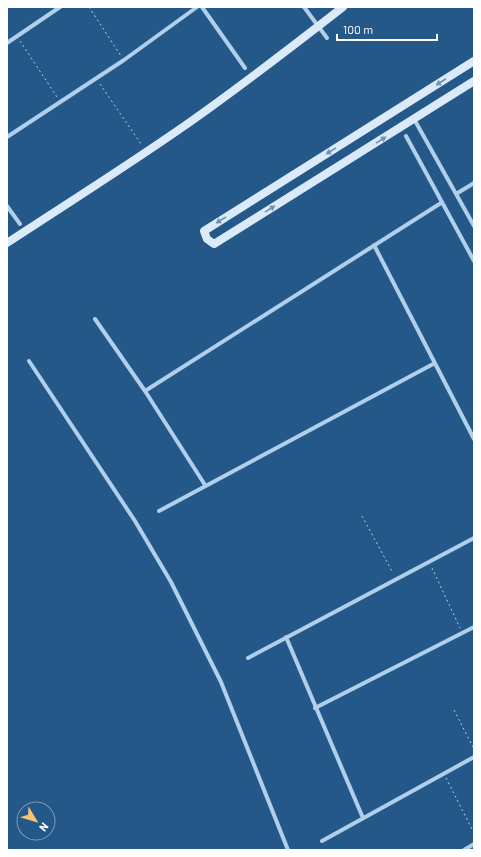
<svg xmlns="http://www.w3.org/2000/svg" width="481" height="857" viewBox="0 0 481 857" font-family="Barlow,sans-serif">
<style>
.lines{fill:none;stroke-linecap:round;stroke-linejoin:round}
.path{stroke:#b0cfea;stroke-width:1;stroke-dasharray:2 3;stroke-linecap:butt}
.street{stroke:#b0cfea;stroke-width:4}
.secondary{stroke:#dbeaf8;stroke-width:8}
.oneway{fill:#6d92b5}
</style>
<rect width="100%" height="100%" fill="#245889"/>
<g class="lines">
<!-- path -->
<path class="path" d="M89,7L121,56
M20,41L57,97
M100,84L141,144
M362,516L393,573
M432,568L460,628
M454,710L474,749
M446,778L474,833"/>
<!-- street -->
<path class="street" d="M202,7L245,68
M304,7L327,38
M7,43L60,7
M414,119L474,226
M406,136L474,261
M7,137L124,60L197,7
M456,194L474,183
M7,206L20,224
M374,245L474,439
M95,319L145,391L205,485
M29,361L135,521L171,582L221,682L288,850
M145,391L441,203
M159,511L435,363
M286,637L363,818
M248,658L474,538
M315,708L474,627
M322,841L474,757
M464,850L474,844"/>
<!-- secondary -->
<path class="secondary" d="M474,61L204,231L207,239L214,244L474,81
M7,243C68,203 130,164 190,122C242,85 293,46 343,7"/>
</g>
<!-- one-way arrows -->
<defs><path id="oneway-solid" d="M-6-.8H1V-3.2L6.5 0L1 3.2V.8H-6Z"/></defs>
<g class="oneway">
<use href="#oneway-solid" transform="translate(441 82) rotate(147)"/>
<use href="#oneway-solid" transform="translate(381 140) rotate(-32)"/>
<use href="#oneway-solid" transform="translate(331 151) rotate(148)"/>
<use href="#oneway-solid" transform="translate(270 209) rotate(-32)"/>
<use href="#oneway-solid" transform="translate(221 220) rotate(148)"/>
</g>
<!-- border -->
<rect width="481" height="857" fill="none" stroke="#ffffff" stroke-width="16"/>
<!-- north arrow -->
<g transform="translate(36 821) rotate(128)"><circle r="19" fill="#245889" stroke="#7c9bb8"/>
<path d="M0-3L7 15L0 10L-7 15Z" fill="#f4c574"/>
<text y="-6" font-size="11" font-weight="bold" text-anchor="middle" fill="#ffffff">N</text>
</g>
<!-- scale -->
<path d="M337 34v6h100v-6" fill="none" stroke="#ffffff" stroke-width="2"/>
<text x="343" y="34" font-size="12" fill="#ffffff" stroke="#245889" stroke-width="3" paint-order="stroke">100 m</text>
</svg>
